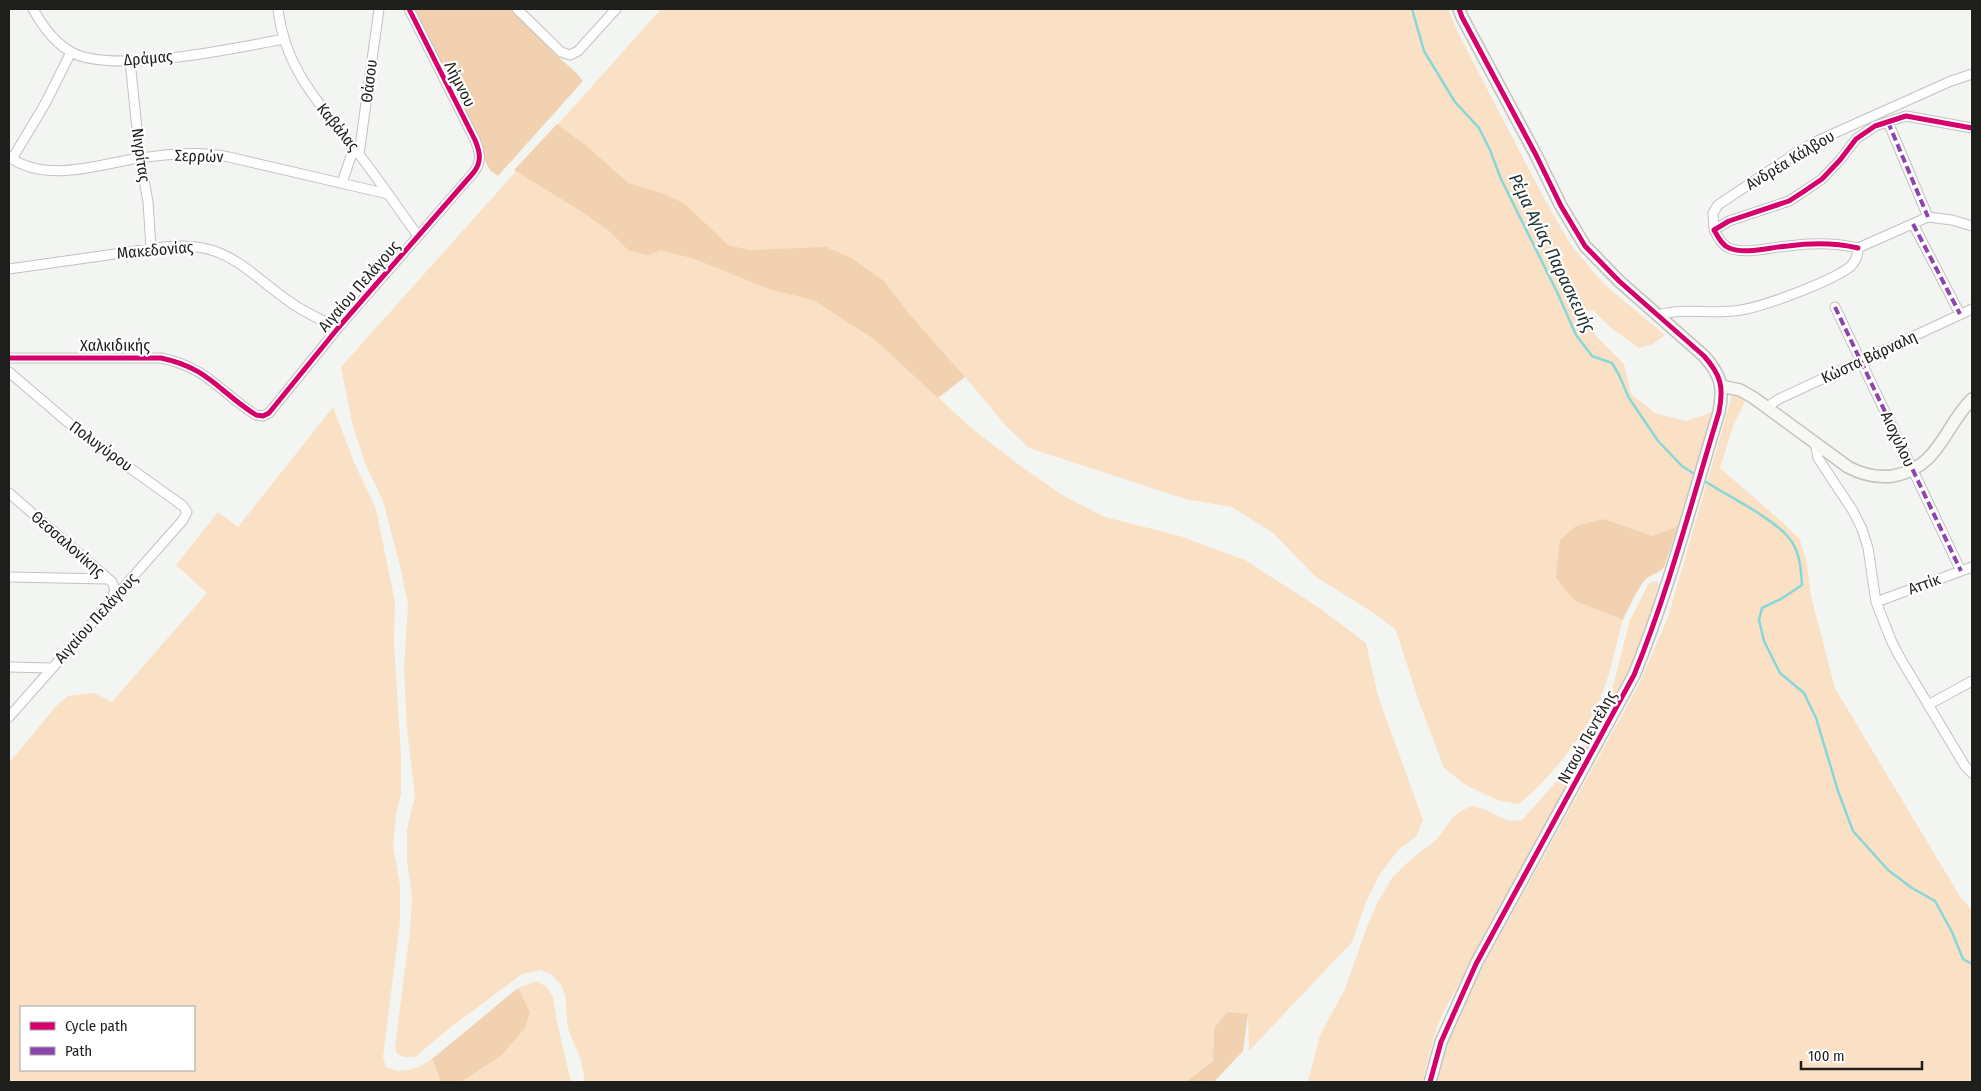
<svg xmlns="http://www.w3.org/2000/svg" width="1981" height="1091" viewBox="0 0 1981 1091" font-family="'Fira Sans Condensed',sans-serif">
<style>
.green{fill:#fae1c6;fill-rule:evenodd}
.forest{fill:#f1d1af}
.lines{fill:none;stroke-linecap:round;stroke-linejoin:round}
.stream{stroke:#86d7d9;stroke-width:2.5}
.street-casing{stroke:#c2c3c0;stroke-width:11}
.secondary-casing{stroke:#c2c3c0;stroke-width:14}
.street{stroke:#fdfefd;stroke-width:9}
.secondary{stroke:#f7f7f3;stroke-width:11}
.quiet{stroke:#8e44ad;stroke-width:4;stroke-dasharray:8 4;stroke-linecap:butt}
.cycleway-casing{stroke:#fff;stroke-width:8}
.cycleway{stroke:#d6006c;stroke-width:5}
.labels{text-anchor:middle;dominant-baseline:central;stroke-width:4.5;stroke-linejoin:round;paint-order:stroke}
.street-label{font-size:16px;fill:#1e1f1d;stroke:#fff}
.water-label{font-size:18px;font-style:italic;fill:#1b3031;stroke:#fff}
</style>
<rect width="100%" height="100%" fill="#f3f5f2"/>
<!-- green -->
<path class="green" d="M661,9H1448L1458,33L1546,202L1571,245L1604,284L1665,335L1653,344L1639,348L1610,327L1594,311L1586,310V320L1598,338L1624,364L1631,394L1655,413L1686,421L1713,412L1678,526L1653,536L1604,519L1575,601L1623,620C1616,643 1612,668 1603,691C1588,732 1553,776 1519,804L1500,801L1467,786L1444,768L1418,699L1396,630L1372,612L1315,576L1273,533L1232,507L1185,499L1029,448L1007,427L965,377L938,397L970,427L1018,464L1062,495L1105,517L1180,536L1245,560L1318,607L1366,643L1378,696L1423,820L1416,837L1399,849L1380,874L1366,902L1352,942L1249,1051L1248,1015L1214,1028L1213,1061L1186,1082H585L581,1060L568,1029L565,995L561,985L551,974L540,970L522,974L451,1027L415,1057H404L397,1054L395,1047L410,930L412,896L407,860V829L415,796L407,729L404,669L408,605L401,570L383,501L365,463L352,423L341,367Z
M1733,392L1745,402L1734,423L1720,468L1781,521L1800,540L1807,564L1811,596L1835,688L1961,898L1972,910V1082H1436C1443,1050 1456,1020 1470,990L1639,684L1668,617Z
M333,407L354,462L376,509L395,602L394,643L401,754V794L396,815L393,845L400,886V922L383,1057L386,1067C403,1075 417,1069 432,1059L442,1082H9V763L57,705L68,696L94,693L112,702L207,593L176,565L218,512L238,527ZM21,1007H194V1070H21Z
M1657,581L1659,584L1644,636L1621,690L1443,1013L1436,1030L1422,1082H1371L1370,1080L1367,1082H1308L1320,1035L1345,989L1368,924L1378,902L1392,878L1409,861L1437,839L1453,817L1462,810L1473,806L1484,809L1509,821L1522,820L1563,774L1590,736L1611,694L1630,620L1649,583Z
M536,981L547,987L553,997L557,1022L571,1082H461L501,1056L530,1012L518,988Z"/>
<!-- forest -->
<path class="forest" d="M414,9H513C527,22 539,36 551,50C562,62 574,68 583,81L498,176L490,170L486,163Z
M557,124L589,148L628,183L665,194L685,204L728,245L749,250L826,247L851,258L884,281L910,315L965,377L938,398L874,339L813,300L769,289L695,259L661,250L649,255L628,250L609,231L584,213L514,170Z
M1604,519L1653,536L1678,526L1664,567C1659,574 1653,573 1647,578C1639,585 1628,609 1623,620L1575,601L1556,578L1560,540L1576,526Z
M518,988L530,1012L525,1028L501,1056L461,1082L441,1081L432,1059Z
M1227,1012L1248,1014L1243,1051L1214,1082H1186L1213,1061L1214,1028Z"/>
<g class="lines">
<!-- stream -->
<path class="stream" d="M1412,9L1424,51L1455,102L1479,128L1490,150L1501,179L1558,294L1576,335L1592,356L1612,363L1619,375L1629,398L1658,441L1682,466L1696,475
M1703,480C1727,496 1772,517 1789,538C1800,551 1801,569 1802,585L1781,599L1762,608L1759,620L1764,641L1780,673L1804,693L1816,718L1838,791L1853,831L1888,870L1912,888L1935,901L1952,932L1963,959L1972,964"/>
<defs>
<path id="street" d="M33,9C43,27 55,44 73,53C116,74 236,48 284,39
M278,9C285,71 322,106 358,153C379,180 398,208 418,236
M517,9L561,52L570,55L578,51L616,9
M130,61L140,158L148,202L151,248
M1888,122L1928,217
M359,154L379,9
M9,157C48,184 98,164 140,158C170,154 199,151 229,157L388,194
M12,159L45,104L71,52
M342,183L354,147
M1913,224L1960,314
M1714,230L1713,213L1718,205L1799,151L1817,141L1951,81L1972,74
M1858,248C1836,243 1810,243 1788,246C1770,247 1746,255 1729,248C1722,245 1718,237 1714,230L1729,221L1789,201L1803,192L1822,179L1840,160L1856,139L1875,126L1906,116L1972,128
M9,269L164,247C227,240 244,270 290,302C305,313 322,320 338,328
M1835,307L1961,571
M1658,315C1684,307 1713,315 1741,310C1765,306 1833,281 1851,266C1856,261 1858,255 1858,248L1928,217L1952,220L1972,226
M9,358H161C209,368 219,392 256,415L263,416L269,413L338,328L474,172C482,161 480,152 475,140L409,9
M9,372L77,430L183,506L187,512L183,520L9,717
M1767,407L1779,399L1972,309
M1815,442L1818,458L1853,511L1862,529L1868,548L1876,602L1891,640L1899,656L1965,766L1972,773
M9,493L112,582L115,590L112,599
M9,577L108,579
M1876,602L1972,567
M9,667L51,668
M1928,705L1972,681"/>
<path id="secondary" d="M1721,386L1740,390L1754,398L1848,467C1863,475 1877,478 1893,476C1939,468 1944,427 1972,399
M1430,1082L1441,1042L1476,964L1634,675C1669,590 1692,500 1719,412C1724,387 1721,375 1704,356L1619,281L1585,246L1561,206L1536,155L1462,17L1459,9"/>
</defs>
<!-- street casing -->
<use href="#street" class="street-casing"/>
<!-- secondary casing -->
<use href="#secondary" class="secondary-casing"/>
<!-- street -->
<use href="#street" class="street"/>
<!-- secondary -->
<use href="#secondary" class="secondary"/>
<!-- quiet -->
<path class="quiet" d="M1888,122L1928,217
M1913,224L1960,314
M1835,307L1961,571"/>
<defs>
<path id="cycleway" d="M1858,248C1836,243 1810,243 1788,246C1770,247 1746,255 1729,248C1722,245 1718,237 1714,230L1729,221L1789,201L1803,192L1822,179L1840,160L1856,139L1875,126L1906,116L1972,128
M9,358H161C209,368 219,392 256,415L263,416L269,413L338,328L474,172C482,161 480,152 475,140L409,9
M1430,1082L1441,1042L1476,964L1634,675C1669,590 1692,500 1719,412C1724,387 1721,375 1704,356L1619,281L1585,246L1561,206L1536,155L1462,17L1459,9"/>
</defs>
<!-- cycleway casing -->
<use href="#cycleway" class="cycleway-casing"/>
<!-- cycleway -->
<use href="#cycleway" class="cycleway"/>
</g>
<g class="labels">
<!-- street labels -->
<g class="street-label">
<text transform="translate(148 58) rotate(-5)">Δράμας</text>
<text transform="translate(369 81) rotate(-83)">Θάσου</text>
<text transform="translate(460 84) rotate(63)">Λήμνου</text>
<text transform="translate(338 127) rotate(51)">Καβάλας</text>
<text transform="translate(141 155) rotate(82)">Νιγρίτας</text>
<text transform="translate(199 156) rotate(2)">Σερρών</text>
<text transform="translate(1790 160) rotate(-31)">Ανδρέα Κάλβου</text>
<text transform="translate(155 250) rotate(-5)">Μακεδονίας</text>
<text transform="translate(359 286) rotate(-49)">Αιγαίου Πελάγους</text>
<text x="115" y="345">Χαλκιδικής</text>
<text transform="translate(1869 357) rotate(-25)">Κώστα Βάρναλη</text>
<text transform="translate(1898 439) rotate(65)">Αισχύλου</text>
<text transform="translate(101 446) rotate(36)">Πολυγύρου</text>
<text transform="translate(68 544) rotate(41)">Θεσσαλονίκης</text>
<text transform="translate(1924 584) rotate(-20)">Αττίκ</text>
<text transform="translate(96 618) rotate(-48)">Αιγαίου Πελάγους</text>
<text transform="translate(1587 737) rotate(-61)">Νταού Πεντέλης</text>
</g>
<!-- water labels -->
<g class="water-label">
<text transform="translate(1552 253) rotate(64)">Ρέμα Αγίας Παρασκευής</text>
</g>
</g>
<!-- border -->
<rect width="1981" height="1091" fill="none" stroke="#1e1f1d" stroke-width="20"/>
<!-- legend -->
<rect x="20" y="1006" width="175" height="65" fill="#ffffff" stroke="#a5a5a5"/>
<rect x="30" y="1022" width="25" height="8" fill="#d6006c" stroke="#a5a5a5"/>
<text x="65" y="1031" font-size="15" fill="#1e1f1d">Cycle path</text>
<rect x="30" y="1047" width="25" height="8" fill="#8e44ad" stroke="#a5a5a5"/>
<text x="65" y="1056" font-size="15" fill="#1e1f1d">Path</text>
<!-- scale -->
<path d="M1801 1061v8h121v-8" fill="none" stroke="#1e1f1d" stroke-width="2.5"/>
<text x="1808" y="1061" font-size="15" fill="#1e1f1d" stroke="#ffffff" stroke-width="4" paint-order="stroke">100 m</text>
</svg>
